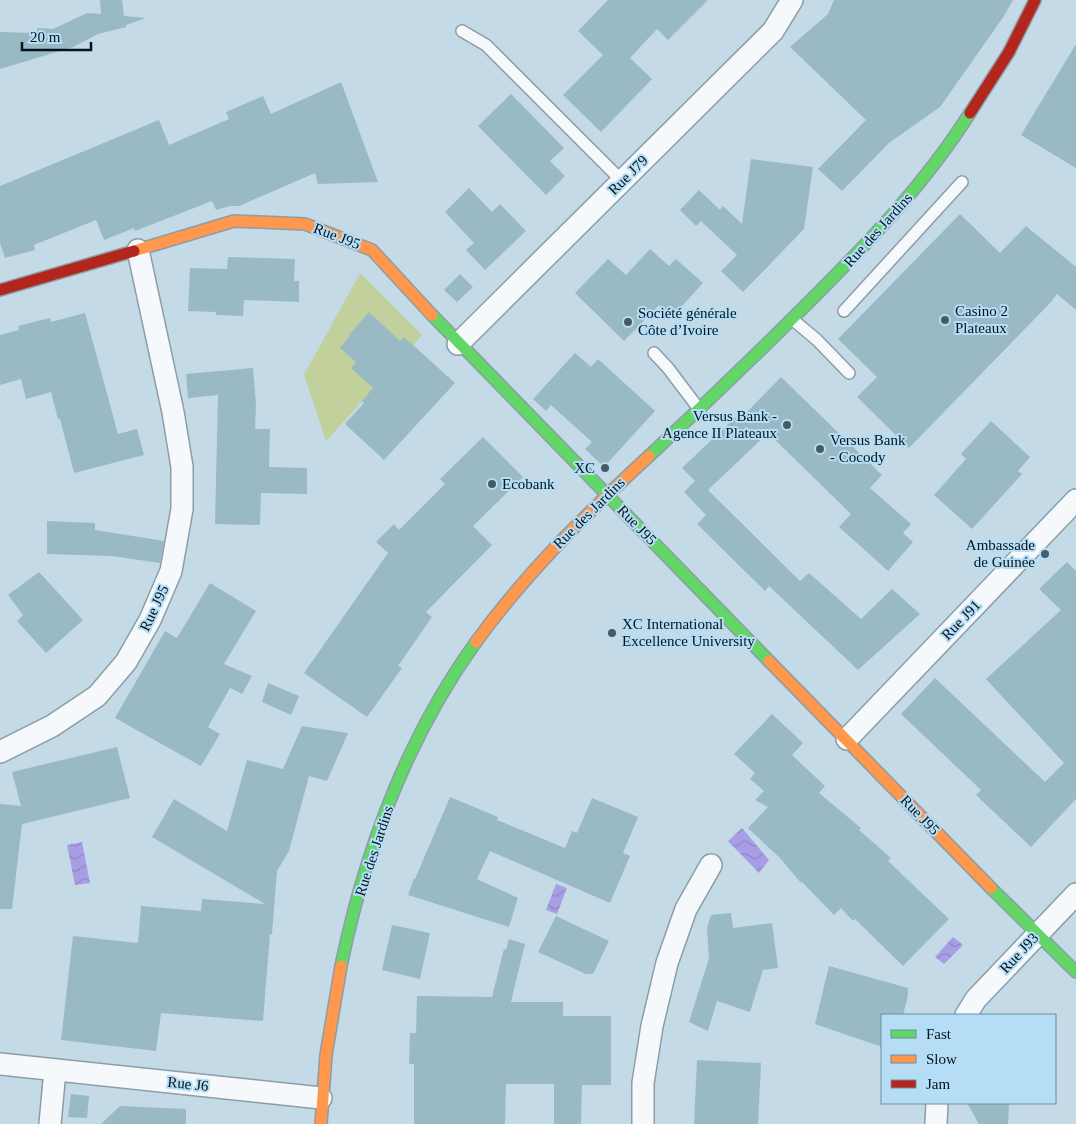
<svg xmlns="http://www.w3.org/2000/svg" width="1076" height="1124" viewBox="0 0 1076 1124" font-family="Georgia,serif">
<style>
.green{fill:#c2d19b}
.water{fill:url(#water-waves)}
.building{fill:#99bac5}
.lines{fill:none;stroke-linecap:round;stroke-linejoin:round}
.lane-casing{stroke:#8c9da6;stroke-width:14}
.street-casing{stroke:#8c9da6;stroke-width:24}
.fast-casing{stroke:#8c9da6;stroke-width:14}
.slow-casing{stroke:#8c9da6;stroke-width:14}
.jam-casing{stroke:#8c9da6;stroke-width:14}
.lane{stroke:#f6f9fb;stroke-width:11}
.street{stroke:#f6f9fb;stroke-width:21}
.fast{stroke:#63d668;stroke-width:11}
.slow{stroke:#ff974d;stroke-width:11}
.jam{stroke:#b3261e;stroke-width:11}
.poi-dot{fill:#485a63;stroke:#b5ddf5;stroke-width:2}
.labels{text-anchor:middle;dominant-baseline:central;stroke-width:4;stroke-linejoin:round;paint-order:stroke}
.street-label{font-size:15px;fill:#06151d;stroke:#b5ddf5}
.poi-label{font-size:15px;fill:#06151d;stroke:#b5ddf5;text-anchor:start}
</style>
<defs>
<pattern id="water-waves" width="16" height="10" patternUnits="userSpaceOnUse" patternTransform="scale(1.25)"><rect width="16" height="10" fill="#a99ee5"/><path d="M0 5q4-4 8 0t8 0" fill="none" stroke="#9087c4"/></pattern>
</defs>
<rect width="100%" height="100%" fill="#c4dae6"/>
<!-- green -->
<path class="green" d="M360,273L422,335L326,441L304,375Z"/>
<!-- water -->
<path class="water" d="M742,828L769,860L759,873L728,841Z
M82,842L90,883L75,885L67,845Z
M556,884L567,888L557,914L546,910Z
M953,937L963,945L944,964L935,957Z"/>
<!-- building -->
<path class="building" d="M100,0H122L124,16L146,18L126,25V27L98,34L73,47L0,69V32L37,33V28L53,29L87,13L101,14Z
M608,0H708L668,40L657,29L630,58L652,79L601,132L563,95L603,55L578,31Z
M834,0H1013L1004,16L940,107L889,143L842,191L818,169L866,120L790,47L828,14Z
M1076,44V168L1021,135Z
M341,82L378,182L318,184L315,173L239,206H230L216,210L212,201L135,231L134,228L104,240L96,220L34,245L35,250L5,258L0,243V186L159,120L169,145L229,119L226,112L263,96L271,114Z
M511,94L564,148L550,161L565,176L546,195L478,126Z
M751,159L813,167L804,229L743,292L721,271L737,255L701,221L696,226L680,210L699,190L720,210L723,206L742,224Z
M469,188L492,212L500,204L526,231L485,270L466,250L474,243L445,212Z
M960,214L1000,253L1026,226L1076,267V310L1057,294L1051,302L909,448L857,397L877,377L838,339Z
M650,249L669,266L676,259L703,283L672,317L659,305L624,341L575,293L608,259L626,275Z
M228,257L295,259L294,281H299V302L244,300L243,316L216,315V312L188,311L190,268L227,269Z
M460,274L473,287L457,302L444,290Z
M369,312L400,341L404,337L455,383L384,460L345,424L364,403L362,401L373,388L351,368L356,362L340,348L350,336L349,335Z
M85,313L118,434L137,429L144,455L74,473L60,419H58L51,392L26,399L21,379L0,385V335L19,330L18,326L50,318L51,322Z
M575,353L591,367L598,359L655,411L604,467L585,449L592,442L551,405L546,411L533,399Z
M253,368L256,404L255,429H270L269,467L307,468V494L261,493L260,525L215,524L218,395L188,398L186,374Z
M781,377L882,475L870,488L911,524L903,533L913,542L888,571L839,527L851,514L768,433L708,490L800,581L809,573L861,619L892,589L920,614L858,670L769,586L765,591L697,524L706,515L684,492L695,481L682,468L742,411L745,414Z
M991,421L1030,457L1018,471L1022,474L972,529L934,495L966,459L961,454Z
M483,437L523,477L473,526L492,545L426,612L432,617L398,666L402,668L367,717L304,673L388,553L376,542L394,524L399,530L445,484L440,479Z
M47,521L95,523V530L164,541L160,563L112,556L47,554Z
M1067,562L1076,571V799L1031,847L976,795L981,790L901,714L935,678L1045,782L1064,763L986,679L1061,610L1039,589Z
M39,572L83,620L46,653L17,621L23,615L8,595Z
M210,583L256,611L224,664L252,676L242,694L230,688L208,727L220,734L201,766L115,718L165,631L177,638Z
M268,683L299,696L291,715L262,702Z
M772,714L803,743L792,755L825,786L819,793L861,828L859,830L891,858L888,861L949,919L903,966L855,919L853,921L841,908L834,915L802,882L801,883L780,858L748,828L768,807L755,800L764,791L750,779L755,773L734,754Z
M302,726L348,733L327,781L309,776L289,851L277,871L272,934H270L263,1021L161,1013L156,1051L61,1040L73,936L138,943L141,906L201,911L202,899L265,904L152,837L174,799L227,831L247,760L283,769Z
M117,747L130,798L22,824L12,909H0V804L21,806L12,772Z
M450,797L498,817L497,820L565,848L572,831L577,833L592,798L638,817L623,853L630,856L610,903L490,851L477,879L518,898L509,927L408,895L414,878L415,879Z
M731,913L733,928L772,923L778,968L763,970L750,1012L717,1001L708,1031L689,1022L709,958L707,928L711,915Z
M556,916L609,941L593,974H586L538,952Z
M392,925L430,933L420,979L382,970Z
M509,939L525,944L511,1002H563V1016H611V1085H582L581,1124H554V1084H506L505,1124H414V1064H409L410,1033H416L417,996L492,997L504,949L506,950Z
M829,966L908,988V995L903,1015H882V1047L815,1024Z
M697,1060L761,1063L758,1124H694Z
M71,1094L89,1096L87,1118L68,1117Z
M967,1103H1009L1008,1124H979Z
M120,1106L186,1109V1124H101Z"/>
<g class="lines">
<defs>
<path id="lane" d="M462,31L486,45L622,181
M844,311L962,182
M792,319L817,340L849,373
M654,353L668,368L699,409"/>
<path id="street" d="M458,344L773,31L792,0
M847,739L1076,500
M0,752L52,726L97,696L126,662L150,620L171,571L182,509V467L173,412L138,250
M966,1015L976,999L1076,894
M0,1064L321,1098
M50,1124L55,1070
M643,1124V1083L652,1026L667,963L686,909L711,865
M936,1124L937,1103"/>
<path id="fast" d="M432,315L769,661
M649,456C703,406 756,355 808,303C867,244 925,184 970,113
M991,888L1076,972
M341,966C365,850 406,739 476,642"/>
<path id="slow" d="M134,251L234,221L305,224L372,250L432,315
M476,642C526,573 586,514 649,456
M769,661L991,888
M321,1124L326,1055L341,966"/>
<path id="jam" d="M970,113L1009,52L1035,0
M0,290L134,251"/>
</defs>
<!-- lane casing -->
<use href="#lane" class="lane-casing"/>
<!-- street casing -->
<use href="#street" class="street-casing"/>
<!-- fast casing -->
<use href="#fast" class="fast-casing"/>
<!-- slow casing -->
<use href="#slow" class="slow-casing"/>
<!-- jam casing -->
<use href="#jam" class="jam-casing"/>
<!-- lane -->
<use href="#lane" class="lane"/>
<!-- street -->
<use href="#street" class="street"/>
<!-- fast -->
<use href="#fast" class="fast"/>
<!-- slow -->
<use href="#slow" class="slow"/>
<!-- jam -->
<use href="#jam" class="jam"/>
</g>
<!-- markers -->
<g class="poi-dot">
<circle cx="945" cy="320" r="5"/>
<circle cx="628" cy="322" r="5"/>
<circle cx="787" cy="425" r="5"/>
<circle cx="820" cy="449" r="5"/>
<circle cx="605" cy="468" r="5"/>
<circle cx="492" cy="484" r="5"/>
<circle cx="1045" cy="554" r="5"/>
<circle cx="612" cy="633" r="5"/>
</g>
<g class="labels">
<!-- street labels -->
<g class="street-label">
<text transform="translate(628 175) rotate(-45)">Rue J79</text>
<text transform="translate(878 230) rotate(-48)">Rue des Jardins</text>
<text transform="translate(337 236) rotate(21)">Rue J95</text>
<text transform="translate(589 513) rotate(-45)">Rue des Jardins</text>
<text transform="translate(637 525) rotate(46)">Rue J95</text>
<text transform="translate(154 608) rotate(-65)">Rue J95</text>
<text transform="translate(961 620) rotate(-46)">Rue J91</text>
<text transform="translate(920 815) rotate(46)">Rue J95</text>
<text transform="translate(374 851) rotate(-72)">Rue des Jardins</text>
<text transform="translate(1019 953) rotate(-47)">Rue J93</text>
<text transform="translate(188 1084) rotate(6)">Rue J6</text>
</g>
<!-- poi labels -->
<g class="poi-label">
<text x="955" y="311">Casino 2<tspan x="955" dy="17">Plateaux</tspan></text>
<text x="638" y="313">Société générale<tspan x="638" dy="17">Côte d’Ivoire</tspan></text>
<text x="777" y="416" text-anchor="end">Versus Bank -<tspan x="777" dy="17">Agence II Plateaux</tspan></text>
<text x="830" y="440">Versus Bank<tspan x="830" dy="17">- Cocody</tspan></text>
<text x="595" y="468" text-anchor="end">XC</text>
<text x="502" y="484">Ecobank</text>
<text x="1035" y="545" text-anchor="end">Ambassade<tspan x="1035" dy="17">de Guinée</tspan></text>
<text x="622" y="624">XC International<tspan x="622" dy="17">Excellence University</tspan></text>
</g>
</g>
<!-- legend -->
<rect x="881" y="1014" width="175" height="90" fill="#b5ddf5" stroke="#6f8d9f"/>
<rect x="891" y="1030" width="25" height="8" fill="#63d668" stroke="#6f8d9f"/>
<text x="926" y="1039" font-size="15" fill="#06151d">Fast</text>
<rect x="891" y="1055" width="25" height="8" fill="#ff974d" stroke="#6f8d9f"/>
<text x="926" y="1064" font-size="15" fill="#06151d">Slow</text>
<rect x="891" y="1080" width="25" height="8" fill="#b3261e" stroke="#6f8d9f"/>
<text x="926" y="1089" font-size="15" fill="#06151d">Jam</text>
<!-- scale -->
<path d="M22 42v8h69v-8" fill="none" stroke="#06151d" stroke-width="2.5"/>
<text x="30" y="42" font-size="15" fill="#06151d" stroke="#b5ddf5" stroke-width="4" paint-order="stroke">20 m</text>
</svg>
